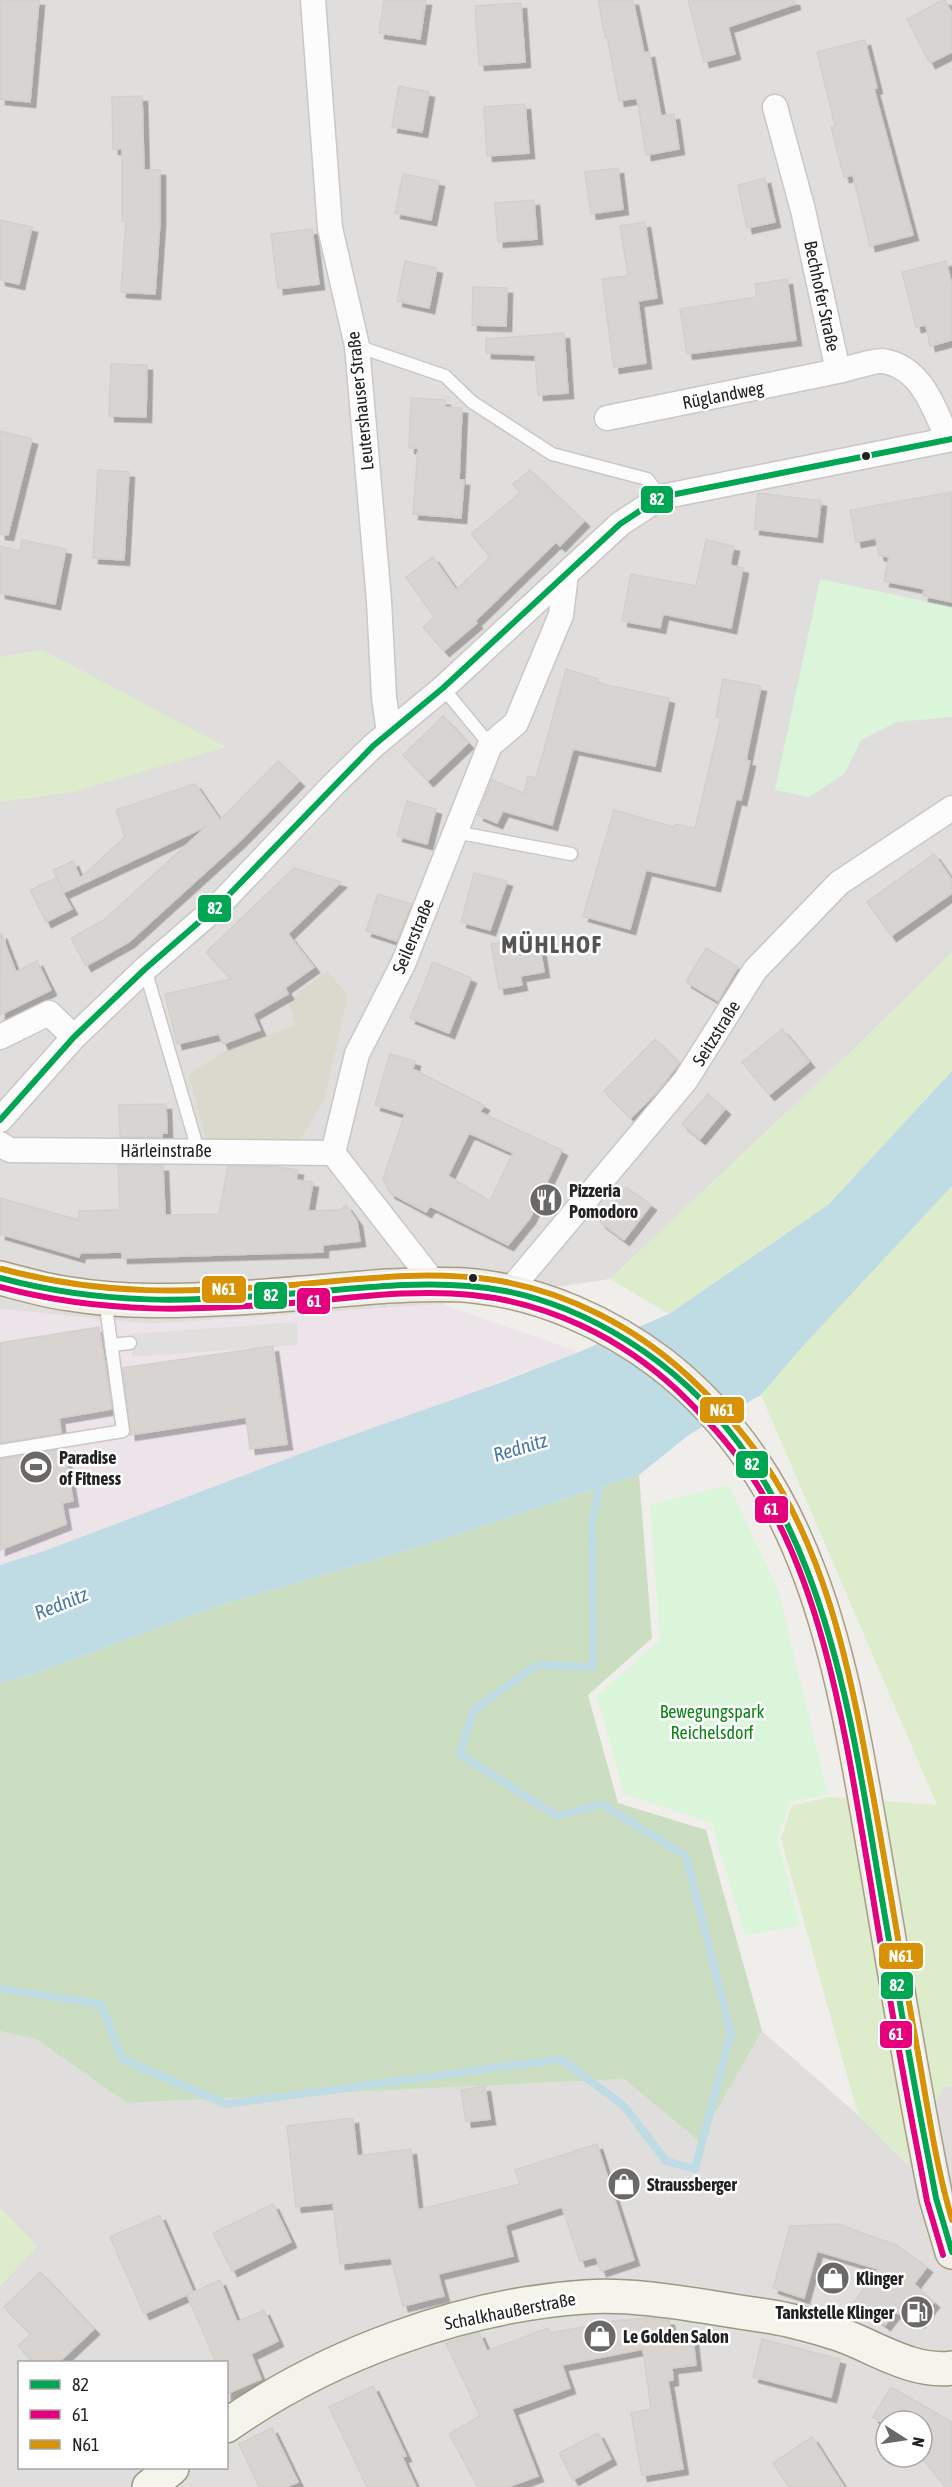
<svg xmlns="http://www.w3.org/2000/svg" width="952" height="2487" viewBox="0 0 952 2487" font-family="'Asap Condensed',sans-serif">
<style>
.residential{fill:#dfdedc;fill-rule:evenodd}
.industrial{fill:#ede4e9}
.construction{fill:#d9d9cd}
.grass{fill:#ddeccb}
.forest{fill:#cbdec1}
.park{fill:#daf5da}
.parking{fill:#e0dfde}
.water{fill:#bfdbe3}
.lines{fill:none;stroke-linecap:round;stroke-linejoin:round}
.stream{stroke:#bfdbe3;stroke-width:8}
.building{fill:#d7d4d2;stroke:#d3d0cc;stroke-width:1.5;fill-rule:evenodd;filter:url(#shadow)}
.lane-casing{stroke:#c9c8c7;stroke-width:15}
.street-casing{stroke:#c9c8c7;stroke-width:27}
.secondary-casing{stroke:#999a82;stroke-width:36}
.primary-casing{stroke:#a79c86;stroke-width:36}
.lane{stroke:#fdfcfc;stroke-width:12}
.street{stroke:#fdfcfc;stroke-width:24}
.secondary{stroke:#f4f4ed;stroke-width:33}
.primary{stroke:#f3ede7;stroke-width:33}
.bus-1-casing{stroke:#fff;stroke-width:10}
.bus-2-casing{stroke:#fff;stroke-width:10}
.bus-3-casing{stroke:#fff;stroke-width:10}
.bus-1{stroke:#00a651;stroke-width:6}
.bus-2{stroke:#e5007d;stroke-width:6}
.bus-3{stroke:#d79205;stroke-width:6}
.bus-dot{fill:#222;stroke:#fff;stroke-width:2}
.labels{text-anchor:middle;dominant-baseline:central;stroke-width:5;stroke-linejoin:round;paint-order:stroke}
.street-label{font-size:18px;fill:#222;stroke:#fff}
.poi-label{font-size:18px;font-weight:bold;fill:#222;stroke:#fff;text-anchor:start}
.park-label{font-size:18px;fill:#0c8416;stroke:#fff}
.water-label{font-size:20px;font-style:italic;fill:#4a7aab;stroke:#fff}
.district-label{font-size:24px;font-weight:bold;letter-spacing:1.5px;fill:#555;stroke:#fff}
.line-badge{stroke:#fff;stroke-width:2}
.badge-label{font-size:16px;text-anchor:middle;font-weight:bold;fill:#fff}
</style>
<defs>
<filter id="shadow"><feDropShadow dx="5.5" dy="5.5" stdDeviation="0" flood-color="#0004"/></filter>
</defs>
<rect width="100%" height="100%" fill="#f0eeeb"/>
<!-- residential -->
<path class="residential" d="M0,0H952V952L857,1046L610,1279L442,1304L150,1324L0,1309Z
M0,2031L36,2039L127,2103L624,2079L699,2140L762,2031L858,2115L907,2164L943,2087L952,2086V2487H0V2286L37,2246L0,2208ZM20,2362H226V2468H20ZM886,2421H922V2457H886Z"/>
<!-- industrial -->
<path class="industrial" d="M442,1304L579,1352L47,1550L0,1565V1309L150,1324Z"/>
<!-- construction -->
<path class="construction" d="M327,971L348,995L324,1100L297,1144L206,1139L189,1075L221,1053L296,1025L288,1001Z"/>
<!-- grass -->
<path class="grass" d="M43,650L226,747L73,792L0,802V657Z
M952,952V1071L828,1205L669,1314L610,1279L857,1046Z
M952,1186V2086L943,2087L908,2164L858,2115L781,1839L792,1806L828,1797L937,1805L761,1395L803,1346Z
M0,2208L37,2246L0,2286Z"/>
<!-- forest -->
<path class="forest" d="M639,1475L652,1638L588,1695L618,1803L706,1830L762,2031L699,2141L624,2079L127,2103L36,2039L0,2031V1683L34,1674L212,1608L434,1542Z"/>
<!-- park -->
<path class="park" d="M820,579L952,607V717L897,722L861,740L844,774L809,797L775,790Z
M729,1485L778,1590L828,1794L790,1802L777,1838L800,1926L745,1935L712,1823L624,1794L597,1695L660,1640L650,1505Z"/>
<!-- parking -->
<path class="parking" d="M297,1322L298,1345L132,1357L130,1334Z"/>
<!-- water -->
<path class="water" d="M952,1071V1186L803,1346L761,1395L690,1434L639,1475L434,1542L212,1608L34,1674L0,1683V1565L47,1550L308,1451L499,1383L579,1352L669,1314L828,1205Z"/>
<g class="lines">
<!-- stream -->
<path class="stream" d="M0,1989L101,2004L122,2059L226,2104L561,2059L624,2106L666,2161L695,2169L731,2033L686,1856L602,1804L557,1816L460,1754L473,1711L536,1665L593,1667L592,1524L601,1477"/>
</g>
<!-- building -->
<path class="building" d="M0,0H39L30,102L0,99Z
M384,0H426L420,39L379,33Z
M598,0H633L644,53L649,52L661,116L674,114L679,149L646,155L637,98L619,101L607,36L605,37Z
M688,0H794L795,4L728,27L735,54L704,62Z
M943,0H945L952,13V52L930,63L907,19Z
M521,3L525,62L479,65L475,6Z
M865,40L877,88L874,89L913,235L870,246L853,175L844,177L831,127L835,126L817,52Z
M399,86L429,92L422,132L392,127Z
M142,96L144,170H160V221L155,294L121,292L126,221H122V149H113L112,97Z
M525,104L529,153L487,156L484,107Z
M618,168L623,209L591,214L585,172Z
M403,174L439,181L431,220L395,213Z
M765,178L775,222L747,228L738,185Z
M534,200L537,239L498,242L495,203Z
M0,220L32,227L19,284L0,280Z
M645,222L657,298L638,301L646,363L614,368L602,279L628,276L620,226Z
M312,229L319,284L278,289L271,234Z
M405,261L437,268L429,308L397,301Z
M946,261L952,285V340L930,346L926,325L916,327L902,272Z
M787,279L796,340L687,354L680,309L757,297L755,284Z
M473,287L507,288L506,326L472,325Z
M564,333L568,393L538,395L535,355L486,353V339Z
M111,364L147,365L146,417L109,416Z
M411,398L445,400V407L462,408L459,480H464L461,518L413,514L418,448H409Z
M0,431L32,439L8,535L0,534Z
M98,470L129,472L124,560L93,558Z
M530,470L584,521L560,546L556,542L475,621L477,623L444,651L423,627L434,617L406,577L433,557L456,590L490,557L471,534L520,493L513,484Z
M952,492V602L923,596L924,589L884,581L889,557L879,555L876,538L856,542L850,510Z
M758,493L821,501L817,537L754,529Z
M22,540L66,549L55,604L0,593V546L20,551Z
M706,540L734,546L730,565L743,568L731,628L663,614L660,628L622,621L631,574L696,586Z
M566,669L598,679L597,683L669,698L655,766L573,749L552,825L503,811L497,823L478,815L492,780L524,793L528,776L536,778Z
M723,679L761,686L746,760L750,761L741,800L736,799L715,886L646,870L630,929L583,916L614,810L674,827L675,824L695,828L721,718L716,717Z
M443,716L468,743L428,781L403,755Z
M278,761L299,781L240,841L129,942L86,966L71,938L104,920L207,826L63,893L72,909L46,922L30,890L56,878L62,889L53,870L73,861L80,878L125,837L116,810L195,784L220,820Z
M407,801L436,809L427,844L397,836Z
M934,854L952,880V893L891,936L867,902Z
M294,868L341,882L288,934L314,967L285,988L288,994L253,1014L260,1030L223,1044L219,1034L177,1044L165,994L231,979L206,952Z
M474,873L507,881L490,930L461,922Z
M378,894L411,904L397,941L366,931Z
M1,933L16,972L37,961L51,990L0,1015Z
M514,940L516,952L540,947L544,972L520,976L522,985L499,989L491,944Z
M706,948L738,967L718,1001L686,982Z
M433,962L471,978L449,1033L410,1018Z
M782,1029L809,1062L769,1095L742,1062Z
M655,1039L679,1063L658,1091L631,1118L604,1091Z
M390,1054L415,1061L413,1069L484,1105L480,1112L562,1150L530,1218L508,1245L430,1206L426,1212L390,1193L383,1179L405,1114L375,1105ZM469,1133L513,1153L490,1201L448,1176Z
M708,1094L725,1109L700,1139L682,1124Z
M166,1104L167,1133H162V1137H120L119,1105Z
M118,1165L163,1166L165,1215L219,1214L228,1166L277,1167L298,1170L296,1180L313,1182L308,1211L340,1210L346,1205L357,1221L360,1241L323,1245V1252L122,1258V1252L80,1253L79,1257L0,1234V1198L79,1220V1211L120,1210Z
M626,1187L651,1205L624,1240L600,1222Z
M99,1327L112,1409L59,1418L61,1433L0,1443V1343Z
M273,1346L287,1444L250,1449L246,1417L130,1435L123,1368Z
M64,1449L73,1501L62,1503L66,1524L0,1550V1459Z
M485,2086L490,2119L466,2122L461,2090Z
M353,2118L357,2156L411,2149L418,2210L520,2184L515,2170L597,2144L634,2260L601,2271L596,2257L580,2261L562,2207L505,2225L513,2256L438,2274L444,2296L403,2306L391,2258L340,2264L333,2203L296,2207L287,2126Z
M273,2204L291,2242L232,2271L213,2233Z
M160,2215L193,2292L144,2314L110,2237Z
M838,2224L896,2245L927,2267L914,2284L934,2302L919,2322L895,2312L885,2325L854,2302L878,2269L817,2251L804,2298L773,2288L790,2226Z
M40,2272L94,2329L59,2362H34L18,2346L31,2334L4,2307Z
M220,2280L237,2322L264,2310L278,2341L251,2354L261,2379L226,2394V2362H216L187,2295Z
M647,2318L669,2320L671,2334L692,2331L696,2365L672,2368L673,2380L668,2381L683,2469L642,2476L631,2413L651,2409L643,2349L562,2365L570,2388L512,2409L538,2476L508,2487H478L449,2434L480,2416L446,2343L479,2333L487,2351L548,2328L550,2333L615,2321Z
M762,2339L840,2359L831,2397L753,2377Z
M373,2386L406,2456L402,2457L416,2487H367L329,2407Z
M891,2387L952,2422V2487H945L922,2458L931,2451L922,2446V2421H886V2425L873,2417Z
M272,2428L298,2482L286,2487H259L239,2444Z
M598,2433L611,2459L573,2480L559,2453Z
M812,2437L844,2487H789L773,2463Z"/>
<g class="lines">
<defs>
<path id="lane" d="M357,346L445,376L472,402L552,454L647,479L661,497
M443,688L490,745
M455,832L571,854
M145,969L198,1150
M111,1345L130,1343
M0,1451L123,1431L105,1299"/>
<path id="street" d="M313,0L330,228L357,346L379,601L384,697L389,733
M775,107L803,210L838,371C849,369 873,360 883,361C922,367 935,410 948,440
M607,418L838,371
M0,1037L49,1013L74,1037
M0,1120L74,1037L145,969L221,903L334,784L373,746L443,688L620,524L661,497L952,439
M0,1144L10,1150L333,1153
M333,1153L357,1054L403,964L490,745L516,723L561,615L566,574
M333,1153L435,1284
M509,1291L685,1081L755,970L839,883L952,808"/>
<path id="secondary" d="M226,2426C327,2355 462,2305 585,2297C630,2294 677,2302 721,2309C743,2313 766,2315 788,2320C808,2325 829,2330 849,2338C881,2351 916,2373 952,2368
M149,2487L172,2468"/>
<path id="primary" d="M0,1278C23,1284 46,1291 70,1294C124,1303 181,1301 236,1298C286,1295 336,1290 387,1286C416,1285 445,1283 474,1286C542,1293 608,1323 662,1364C818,1486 844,1679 876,1862C895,1974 913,2086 936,2198L952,2252"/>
</defs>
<!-- lane casing -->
<use href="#lane" class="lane-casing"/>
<!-- street casing -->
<use href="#street" class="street-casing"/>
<!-- secondary casing -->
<use href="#secondary" class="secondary-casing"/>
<!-- primary casing -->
<use href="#primary" class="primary-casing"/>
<!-- lane -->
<use href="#lane" class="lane"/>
<!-- street -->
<use href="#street" class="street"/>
<!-- secondary -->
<use href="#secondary" class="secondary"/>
<!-- primary -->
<use href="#primary" class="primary"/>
<defs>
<path id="bus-1" d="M0,1120L74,1037L145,969L221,903L373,746L443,688L620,524L661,497L952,439
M0,1278C105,1306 192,1302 299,1293C355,1289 412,1281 468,1286C525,1290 580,1311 628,1341C814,1457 846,1683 879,1882C895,1974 910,2065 928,2156L936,2198L952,2252"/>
<path id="bus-2" d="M0,1287C105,1315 198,1311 304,1302C359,1297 417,1289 472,1295C549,1303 621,1338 677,1390C703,1415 727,1441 748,1471C826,1583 847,1746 870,1879C885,1972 901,2065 919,2158L927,2201L943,2255"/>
<path id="bus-3" d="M2,1269C104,1296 188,1293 292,1285C359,1279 427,1270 494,1280C566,1291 635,1327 688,1376C716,1402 741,1429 763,1461C822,1547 847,1656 866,1758C885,1856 900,1955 918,2053C928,2109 936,2166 952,2220"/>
</defs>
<!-- bus-1 casing -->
<use href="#bus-1" class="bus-1-casing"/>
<!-- bus-2 casing -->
<use href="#bus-2" class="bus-2-casing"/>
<!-- bus-3 casing -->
<use href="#bus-3" class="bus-3-casing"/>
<!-- bus-1 -->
<use href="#bus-1" class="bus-1"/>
<!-- bus-2 -->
<use href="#bus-2" class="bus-2"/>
<!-- bus-3 -->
<use href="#bus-3" class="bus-3"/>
</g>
<!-- icons -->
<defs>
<symbol id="restaurant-disc" viewBox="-11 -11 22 22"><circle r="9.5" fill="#6a6968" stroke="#fff"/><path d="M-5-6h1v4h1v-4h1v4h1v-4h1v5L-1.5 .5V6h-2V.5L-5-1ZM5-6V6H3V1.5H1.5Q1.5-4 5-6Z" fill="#fff"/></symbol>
<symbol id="stadium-disc" viewBox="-11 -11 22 22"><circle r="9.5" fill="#6a6968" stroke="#fff"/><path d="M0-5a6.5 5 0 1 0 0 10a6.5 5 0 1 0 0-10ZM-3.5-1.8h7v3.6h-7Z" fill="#fff"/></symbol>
<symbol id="shop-disc" viewBox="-11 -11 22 22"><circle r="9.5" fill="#6a6968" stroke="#fff"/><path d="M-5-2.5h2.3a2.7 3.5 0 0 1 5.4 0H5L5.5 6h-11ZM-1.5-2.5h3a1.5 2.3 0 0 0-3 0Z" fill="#fff"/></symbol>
<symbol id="fuel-disc" viewBox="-11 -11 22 22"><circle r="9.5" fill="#6a6968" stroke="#fff"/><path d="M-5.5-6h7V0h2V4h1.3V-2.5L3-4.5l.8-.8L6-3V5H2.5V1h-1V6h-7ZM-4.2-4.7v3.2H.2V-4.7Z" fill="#fff"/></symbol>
</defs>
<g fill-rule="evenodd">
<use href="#restaurant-disc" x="527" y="1181" width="38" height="38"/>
<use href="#stadium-disc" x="17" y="1448" width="38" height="38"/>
<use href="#shop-disc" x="605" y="2165" width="38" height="38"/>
<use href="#shop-disc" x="814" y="2259" width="38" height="38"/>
<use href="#fuel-disc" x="898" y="2293" width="38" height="38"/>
<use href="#shop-disc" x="581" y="2317" width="38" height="38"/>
</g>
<!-- markers -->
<g class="bus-dot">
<circle cx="866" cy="456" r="5"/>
<circle cx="473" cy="1278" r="5"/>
</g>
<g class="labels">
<!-- street labels -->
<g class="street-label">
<text transform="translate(822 296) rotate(78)">Bechhofer Straße</text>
<text transform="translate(723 395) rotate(-11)">Rüglandweg</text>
<text transform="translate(360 401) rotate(-96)">Leutershauser Straße</text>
<text transform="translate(413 936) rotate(-67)">Seilerstraße</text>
<text transform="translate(716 1033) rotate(-58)">Seitzstraße</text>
<text x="166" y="1150">Härleinstraße</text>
<text transform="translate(510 2311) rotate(-11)">Schalkhaußerstraße</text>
</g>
<!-- poi labels -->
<g class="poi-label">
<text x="569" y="1190">Pizzeria<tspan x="569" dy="21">Pomodoro</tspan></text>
<text x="59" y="1457">Paradise<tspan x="59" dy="21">of Fitness</tspan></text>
<text x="647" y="2184">Straussberger</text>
<text x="856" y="2278">Klinger</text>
<text x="894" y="2312" text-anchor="end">Tankstelle Klinger</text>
<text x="623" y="2336">Le Golden Salon</text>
</g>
<!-- park labels -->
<g class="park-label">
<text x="712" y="1711">Bewegungspark<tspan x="712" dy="21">Reichelsdorf</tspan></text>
</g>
<!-- water labels -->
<g class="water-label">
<text transform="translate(520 1447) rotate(-17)">Rednitz</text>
<text transform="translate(61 1603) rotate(-22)">Rednitz</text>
</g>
<!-- district labels -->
<g class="district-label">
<text x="552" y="944">MÜHLHOF</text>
</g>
</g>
<g class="line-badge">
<rect x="640" y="485" width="34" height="29" rx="6" fill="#00a651"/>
<rect x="197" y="894" width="35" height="29" rx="6" fill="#00a651"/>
<rect x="201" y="1275" width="46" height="29" rx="6" fill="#d79205"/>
<rect x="253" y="1281" width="35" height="29" rx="6" fill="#00a651"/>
<rect x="296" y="1287" width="35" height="28" rx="6" fill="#e5007d"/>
<rect x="699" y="1396" width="46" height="28" rx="6" fill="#d79205"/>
<rect x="735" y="1450" width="34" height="29" rx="6" fill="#00a651"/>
<rect x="754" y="1495" width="35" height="29" rx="6" fill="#e5007d"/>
<rect x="878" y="1942" width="46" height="28" rx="6" fill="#d79205"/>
<rect x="880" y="1971" width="34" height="29" rx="6" fill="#00a651"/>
<rect x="879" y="2020" width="34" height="29" rx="6" fill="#e5007d"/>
</g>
<g class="badge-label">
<text x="657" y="505">82</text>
<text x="215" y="914">82</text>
<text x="224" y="1295">N61</text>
<text x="271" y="1301">82</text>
<text x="314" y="1307">61</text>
<text x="722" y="1416">N61</text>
<text x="752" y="1470">82</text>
<text x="771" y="1515">61</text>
<text x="901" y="1962">N61</text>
<text x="897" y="1991">82</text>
<text x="896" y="2040">61</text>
</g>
<!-- legend -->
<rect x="18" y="2361" width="210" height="108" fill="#ffffff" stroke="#a7a7a7" stroke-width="1.5"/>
<rect x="30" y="2380" width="30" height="9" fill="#00a651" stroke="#a7a7a7" stroke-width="1.5"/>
<text x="72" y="2391" font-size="18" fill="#222222">82</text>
<rect x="30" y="2410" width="30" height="9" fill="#e5007d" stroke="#a7a7a7" stroke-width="1.5"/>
<text x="72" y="2421" font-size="18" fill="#222222">61</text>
<rect x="30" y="2440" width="30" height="9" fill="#d79205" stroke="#a7a7a7" stroke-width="1.5"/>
<text x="72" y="2451" font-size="18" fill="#222222">N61</text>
<!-- north arrow -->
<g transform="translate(904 2439) rotate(102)"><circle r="28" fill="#ffffff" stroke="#a7a7a7" stroke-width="1.5"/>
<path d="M0-4.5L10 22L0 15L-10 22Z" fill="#6a6968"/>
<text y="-9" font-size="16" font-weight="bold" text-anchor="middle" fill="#222222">N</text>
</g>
</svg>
